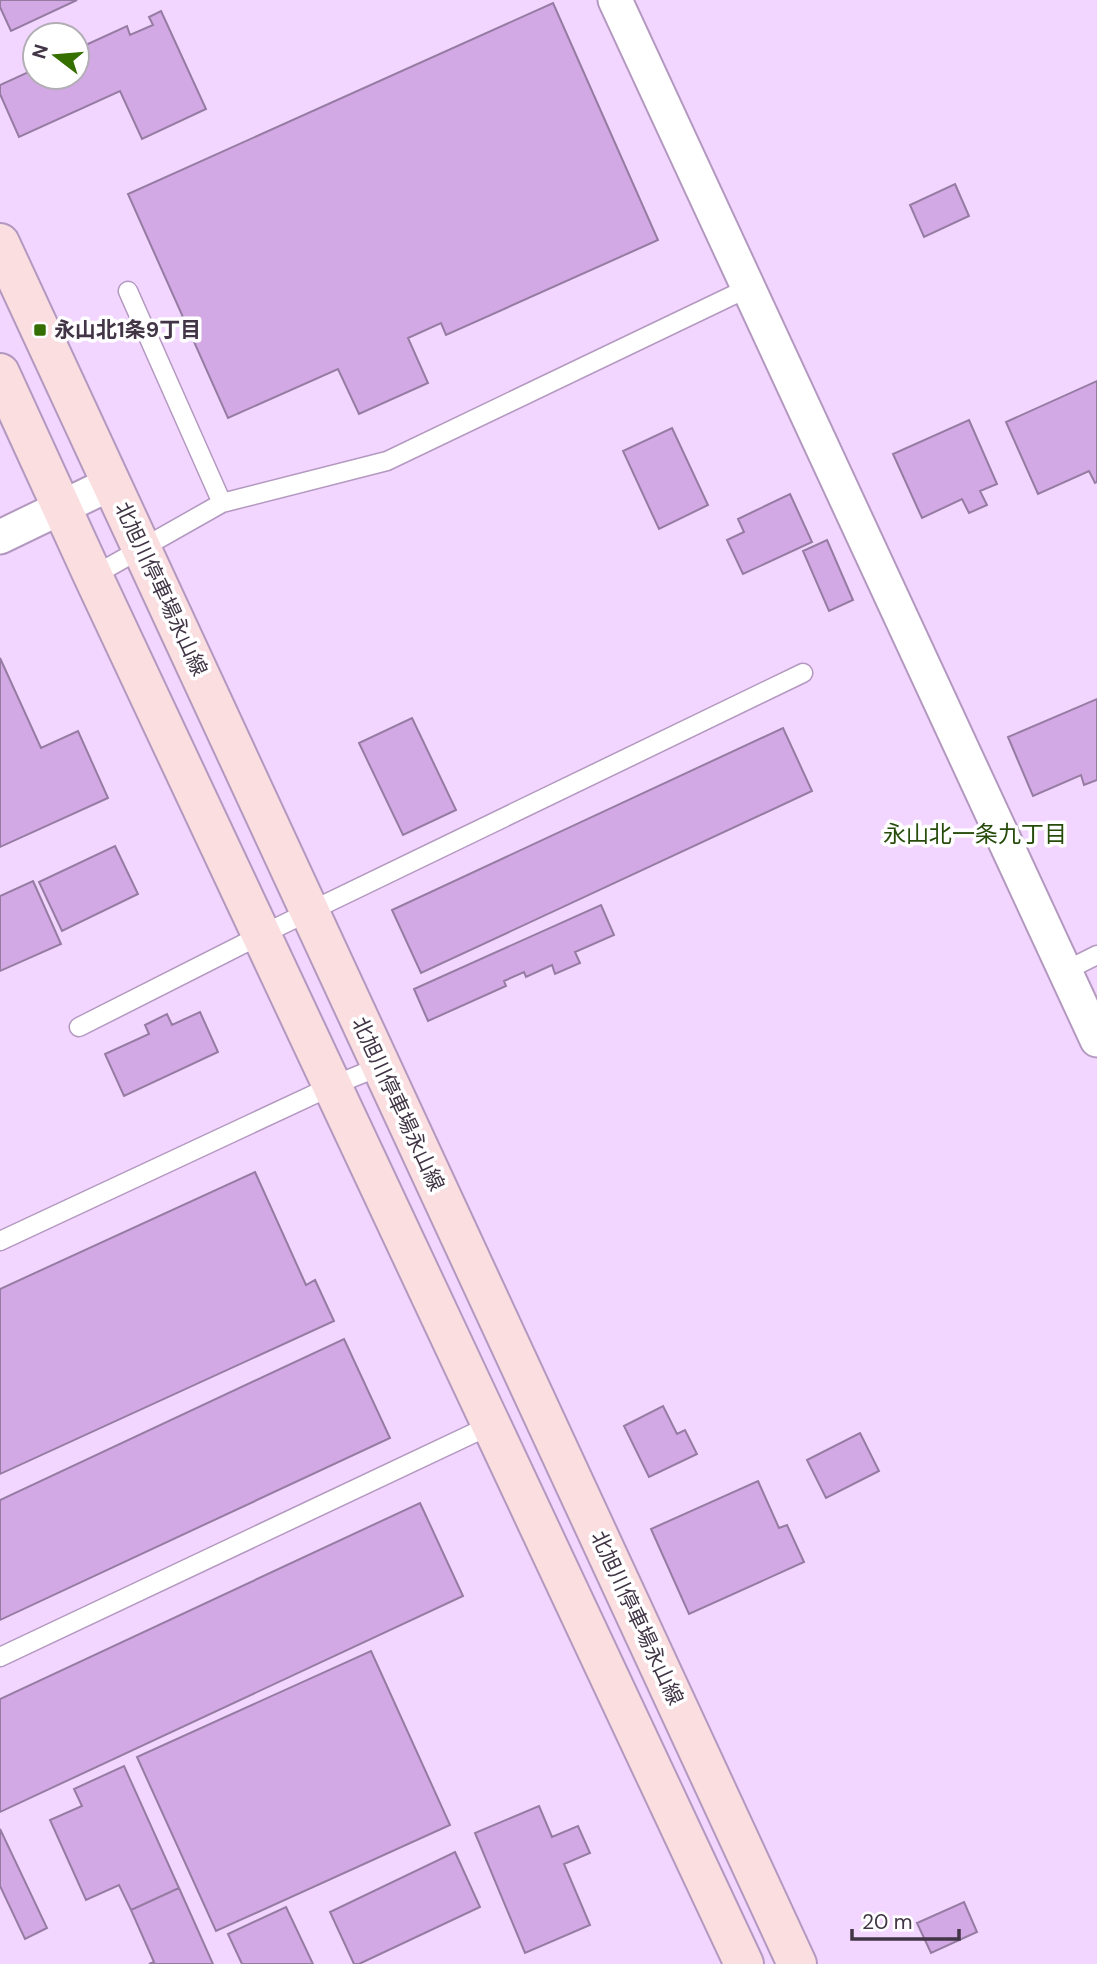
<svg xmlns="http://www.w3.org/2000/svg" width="1097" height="1964" viewBox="0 0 1097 1964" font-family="'DM Sans','Noto Sans JP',sans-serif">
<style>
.building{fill:#d2a9e4;stroke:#967ca2;stroke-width:2}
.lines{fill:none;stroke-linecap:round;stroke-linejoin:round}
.lane-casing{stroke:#b398bf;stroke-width:21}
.street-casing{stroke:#b398bf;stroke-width:37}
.secondary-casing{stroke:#b398bf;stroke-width:42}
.lane{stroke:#fff;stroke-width:18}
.street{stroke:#fff;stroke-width:33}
.secondary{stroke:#fadee0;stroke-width:38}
.poi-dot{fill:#356f00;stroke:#fff;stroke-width:2.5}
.labels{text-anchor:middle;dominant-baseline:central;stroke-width:7;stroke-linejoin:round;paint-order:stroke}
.poi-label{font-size:21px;font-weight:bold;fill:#413546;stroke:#fff;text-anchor:start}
.street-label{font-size:21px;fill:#413546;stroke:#fff}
.neighbourhood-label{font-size:23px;fill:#264b0b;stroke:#fff}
</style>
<rect width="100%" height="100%" fill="#f2d6ff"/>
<!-- building -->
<path class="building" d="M0,0H77L11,31L0,7Z
M553,3L658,240L446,335L441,323L408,338L428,383L359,414L338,369L228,418L128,194Z
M161,11L206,109L142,139L120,91L19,137L0,94V85L35,69V77H77V49L127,26L130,35L153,25L149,17Z
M955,184L969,216L924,237L910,205Z
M1097,381V482L1095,483L1089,471L1038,494L1006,422Z
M969,420L997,484L980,491L987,505L969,513L962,499L922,518L893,454Z
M672,428L708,505L659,529L623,451Z
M790,494L812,542L743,574L727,540L744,532L738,519Z
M827,540L853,600L829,611L803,551Z
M0,658L41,748L78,731L108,798L0,847Z
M1097,699V780L1084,785L1081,775L1033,796L1008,737Z
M412,718L456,810L403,835L359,743Z
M783,728L812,791L421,973L392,910Z
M115,846L138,894L62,931L39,882Z
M33,881L61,944L0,971V896Z
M601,905L614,935L575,952L580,963L555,974L552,965L526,977L524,972L504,981L506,986L428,1021L414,989Z
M200,1012L218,1052L124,1096L105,1054L149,1034L145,1025L167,1014L172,1025Z
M255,1172L306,1285L315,1280L334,1321L0,1474V1289Z
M344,1339L390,1438L0,1620V1500Z
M663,1406L677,1434L685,1430L697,1454L649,1477L624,1426Z
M860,1433L879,1471L826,1498L807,1460Z
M758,1481L779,1528L787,1525L804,1562L689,1614L651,1529Z
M420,1503L463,1596L0,1812V1699Z
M371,1651L450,1825L216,1931L137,1757Z
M124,1766L179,1888L131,1910L119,1885L86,1900L50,1820L82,1806L74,1789Z
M539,1806L552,1837L578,1826L590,1853L564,1864L590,1925L525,1953L475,1833Z
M0,1829L47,1928L25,1939L0,1886Z
M455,1852L480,1907L359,1964H354L330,1912Z
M179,1888L213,1964H149L154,1962L131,1910Z
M964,1902L977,1932L931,1953L917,1923Z
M286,1907L313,1964H242L228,1934Z"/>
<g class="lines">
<defs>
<path id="lane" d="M128,291L222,503
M93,576L222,503L387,461L748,288
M1065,971L1097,955
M79,1027L261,935L803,673
M0,1241L332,1086L381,1066
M0,1657L491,1425"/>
<path id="street" d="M615,0L1097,1040
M0,537L112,483"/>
<path id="secondary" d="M0,243L797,1964
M0,373L93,576L744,1964"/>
</defs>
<!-- lane casing -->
<use href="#lane" class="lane-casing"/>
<!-- street casing -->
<use href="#street" class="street-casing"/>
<!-- secondary casing -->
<use href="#secondary" class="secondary-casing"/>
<!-- lane -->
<use href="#lane" class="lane"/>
<!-- street -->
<use href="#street" class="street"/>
<!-- secondary -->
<use href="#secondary" class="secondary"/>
</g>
<!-- markers -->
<rect class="poi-dot" x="33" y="323" width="14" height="14" rx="3.5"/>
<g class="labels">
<!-- poi labels -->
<g class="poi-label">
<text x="54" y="330">永山北1条9丁目</text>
</g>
<!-- street labels -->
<g class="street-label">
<text transform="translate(161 589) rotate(65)">北旭川停車場永山線</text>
<text transform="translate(398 1104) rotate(65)">北旭川停車場永山線</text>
<text transform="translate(637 1618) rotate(65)">北旭川停車場永山線</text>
</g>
<!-- neighbourhood labels -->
<g class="neighbourhood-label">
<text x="975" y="834">永山北一条九丁目</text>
</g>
</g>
<!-- north arrow -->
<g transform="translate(56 56) rotate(286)"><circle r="33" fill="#ffffff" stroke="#b3aeb5" stroke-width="2"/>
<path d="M0-5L12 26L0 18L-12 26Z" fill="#356f00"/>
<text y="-10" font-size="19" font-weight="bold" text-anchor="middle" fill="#413546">N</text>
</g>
<!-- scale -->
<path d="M852 1929v10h107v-10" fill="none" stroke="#413546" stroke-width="3.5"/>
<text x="862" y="1929" font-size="21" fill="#413546" stroke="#ffffff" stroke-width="5" paint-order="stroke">20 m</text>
</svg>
